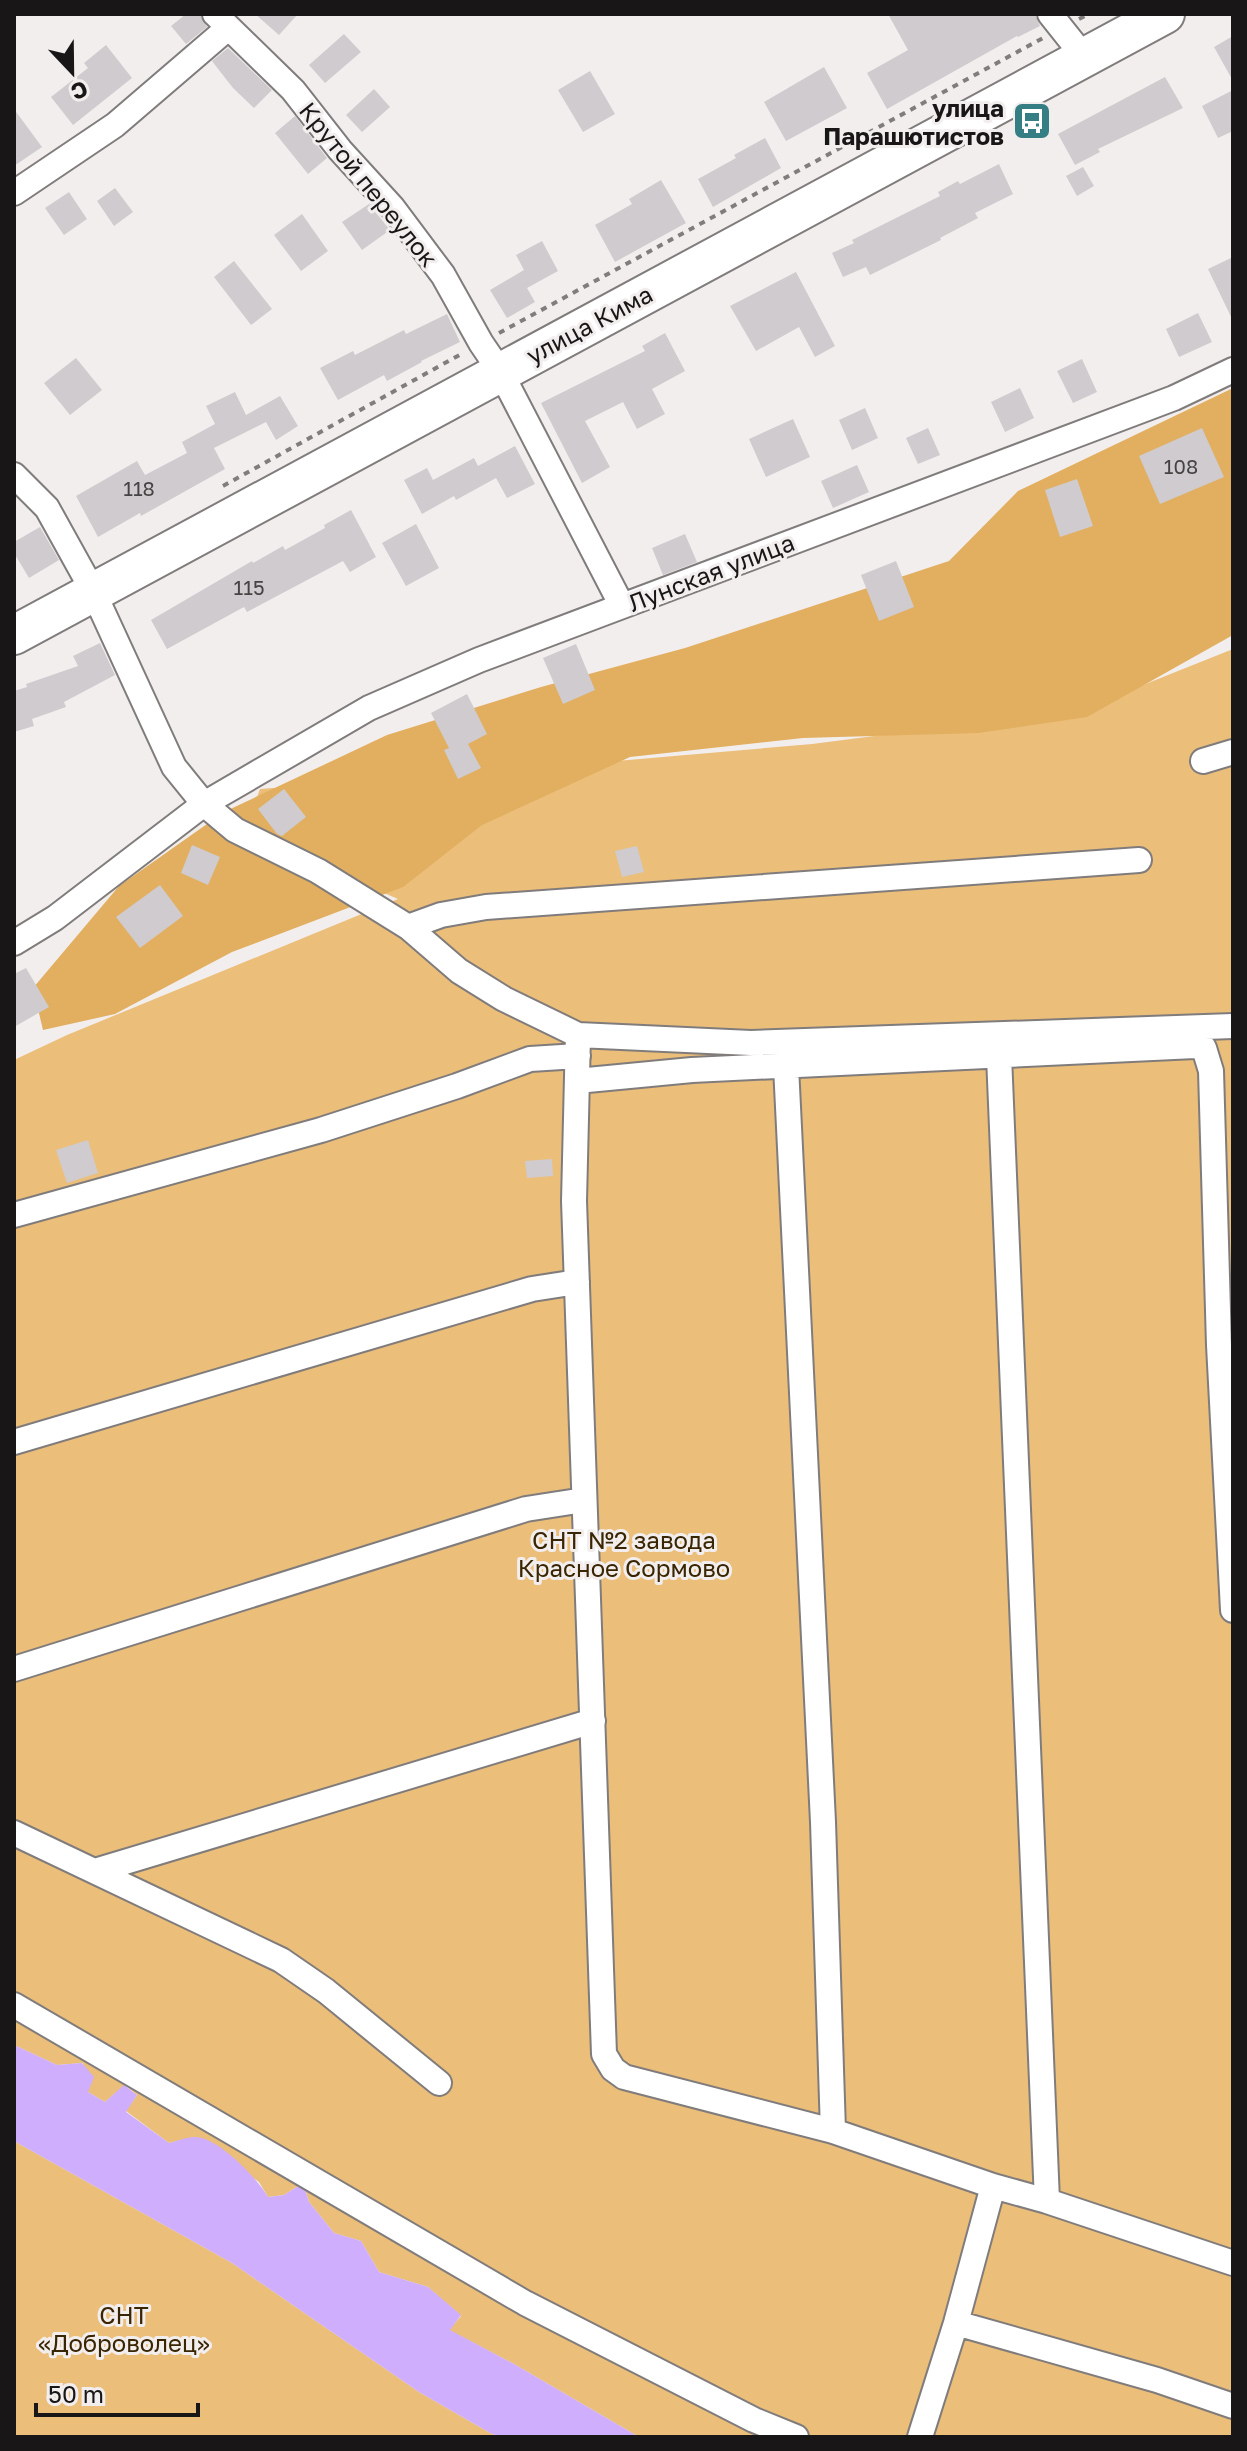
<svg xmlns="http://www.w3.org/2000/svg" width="1247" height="2451" viewBox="0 0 1247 2451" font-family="'Golos Text',sans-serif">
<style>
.green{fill:#ebbe7a}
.forest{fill:#e1af5f}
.water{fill:#ceaefd}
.building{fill:#cfcbce}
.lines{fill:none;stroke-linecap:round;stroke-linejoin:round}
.minor-casing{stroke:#817c7c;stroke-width:28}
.primary-casing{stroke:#817c7c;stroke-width:42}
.path{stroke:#817d7d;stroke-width:4;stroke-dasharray:6 6;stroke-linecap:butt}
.minor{stroke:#fff;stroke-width:24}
.primary{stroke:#fff;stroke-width:38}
.labels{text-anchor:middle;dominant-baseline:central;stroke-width:6;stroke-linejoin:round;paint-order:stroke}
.number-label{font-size:20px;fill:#464344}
.poi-label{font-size:24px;font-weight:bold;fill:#181616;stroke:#f3eeee;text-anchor:end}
.street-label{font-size:24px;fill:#181616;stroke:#f3eeee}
.park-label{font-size:24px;fill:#392501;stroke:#f3eeee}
</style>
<rect width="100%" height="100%" fill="#f3eeee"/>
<!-- green -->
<path class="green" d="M1233,649V2437H639L514,2364L449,2330L461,2316L428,2287L379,2272L361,2241L334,2233L309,2202L303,2183L284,2195L268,2197L259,2182L195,2137L169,2143L126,2111L137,2095L125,2085L105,2102L88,2092L83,2063L57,2065L14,2045V1060L67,1035L398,899L244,833L260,789L513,770L812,744L1083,709Z
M14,2141L232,2263L419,2392L492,2434L503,2437H14Z"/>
<!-- forest -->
<path class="forest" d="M1233,388V635L1087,717L978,733L803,738L630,757L482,825L403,887L232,952L115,1014L43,1030L33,988L119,886L224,812L387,735L541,687L685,648L949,561L1018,491Z"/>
<!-- water -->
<path class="water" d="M14,2045L57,2065L82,2063L94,2077L88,2092L105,2102L124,2085L137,2095L126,2112L169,2143C177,2141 187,2137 195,2137C218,2137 257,2178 268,2197L284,2195L303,2183L309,2202L334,2233L361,2241L379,2272L428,2287L461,2315L450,2330L514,2364L639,2437H503L492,2434L419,2392L232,2263L14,2141Z"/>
<!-- building -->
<path class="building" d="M186,14H200L207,27L186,44L171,26Z
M255,14H298L279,35Z
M888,14H1035L1040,26L1018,37L1017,36L887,109L867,73L908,50Z
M344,34L361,52L325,83L309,65Z
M1233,36V81L1214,47Z
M106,45L132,78L73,125L51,97L88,68L84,63Z
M228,48L272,90L254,108L233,88L212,61Z
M824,67L847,108L786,141L764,102Z
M590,71L615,114L583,132L558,90Z
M1165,77L1183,108L1098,149L1100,152L1075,165L1058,134Z
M374,89L390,107L362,132L346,115Z
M1233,90V131L1218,138L1202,106Z
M14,109L42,147L14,166Z
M295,116L327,158L308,174L275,133Z
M765,138L781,168L713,207L698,179L736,158L734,155Z
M999,164L1013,194L975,213L978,218L940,238L941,240L870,275L866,267L843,277L832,253L854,243L852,240L940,196L938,192L958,181L960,184Z
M1083,167L1094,186L1077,196L1066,176Z
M661,180L686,223L615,262L595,225L632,204L629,199Z
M115,188L133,212L114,226L97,201Z
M69,192L87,219L64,235L45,208Z
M369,204L390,230L362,250L342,222Z
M302,214L328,251L301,271L274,235Z
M542,241L558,271L527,288L535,302L507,318L490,290L524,270L516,255Z
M1233,257V321L1208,269Z
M234,261L272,309L251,325L214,277Z
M796,272L835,346L815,357L799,327L756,351L730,306Z
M1198,313L1212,342L1179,357L1166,329Z
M447,314L460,342L421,361L422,362L387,381L384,375L338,400L320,368L353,351L355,355L404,330L406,334Z
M665,333L685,371L652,389L665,414L637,429L623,402L585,421L610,467L582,483L541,403L645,351L642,346Z
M76,358L102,390L70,415L44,383Z
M1082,359L1097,392L1073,403L1057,371Z
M1020,388L1034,418L1005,432L991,402Z
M235,392L246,415L280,396L298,426L276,440L266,422L214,448L225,469L141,516L140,513L98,537L76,496L137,461L145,475L187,453L182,442L215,424L206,406Z
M865,408L878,438L852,450L839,420Z
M793,419L810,457L766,477L749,439Z
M928,428L940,455L918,464L906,438Z
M1202,428L1224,477L1160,504L1139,456Z
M515,446L535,484L507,498L496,478L456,500L454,496L422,514L404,480L427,468L433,480L474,458L478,466Z
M857,465L869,492L833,508L821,481Z
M1077,479L1093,526L1060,537L1045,490Z
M351,510L376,557L350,572L343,561L247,612L244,607L167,649L151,620L252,561L253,563L283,546L285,550L325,528L324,525Z
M416,524L439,568L406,586L382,543Z
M40,527L59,560L29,578L14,553V542Z
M685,534L697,562L663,575L652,548Z
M896,561L914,607L879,621L861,575Z
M100,643L115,675L64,702L66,707L32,719L34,726L14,732V691L27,687L26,684L78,666L73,656Z
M576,644L595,690L563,704L543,658Z
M467,694L487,734L468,744L481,768L458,779L444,750L449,748L431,713Z
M284,789L306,817L282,836L277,834L258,809Z
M192,845L220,857L208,885L181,873Z
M637,846L644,872L622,877L615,851Z
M160,885L183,916L140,948L116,917Z
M26,968L49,1007L14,1027V974Z
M88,1140L98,1173L67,1183L56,1150Z
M552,1159L553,1176L527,1178L525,1161Z"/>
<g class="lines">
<defs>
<path id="minor" d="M215,14L293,90L340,150L392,207L443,275L481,343L500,371L622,606
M1050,14L1085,58
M14,193L115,125L228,28
M14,475L47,508L93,591L174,767L204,804L235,830L318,871L408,927L459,971L504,999L578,1035L751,1043L1233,1026
M1203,761L1233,752
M408,927L441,915L486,907L1139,860
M14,943L55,918L204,804L369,708L479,660L1174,398L1233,370
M578,1035L574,1201L604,2054L613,2069L624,2077L833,2131L993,2186L1047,2201L1233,2263
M999,1056L1047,2201
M786,1066L823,1822L833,2131
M577,1081L692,1070L1195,1046L1204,1048L1211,1071L1219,1345L1233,1610
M14,1215L321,1130L457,1086L530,1059L578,1056
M14,1442L532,1289L577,1282
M14,1669L526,1509L584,1500
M14,1833L281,1960L326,1991L439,2083
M95,1871L593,1721
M14,2005L525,2303L754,2420L796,2437
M956,2323L1157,2380L1233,2406
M920,2437L956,2323L993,2186"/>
<path id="primary" d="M14,635L1165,14"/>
</defs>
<!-- minor casing -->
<use href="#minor" class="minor-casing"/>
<!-- primary casing -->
<use href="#primary" class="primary-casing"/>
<!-- path -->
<path class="path" d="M1079,19L1089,14
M499,333L1043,38
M223,486L463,353"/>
<!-- minor -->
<use href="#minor" class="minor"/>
<!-- primary -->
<use href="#primary" class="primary"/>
</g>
<!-- icons -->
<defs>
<symbol id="bus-square" viewBox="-11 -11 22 22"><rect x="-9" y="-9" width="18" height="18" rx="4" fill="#357e83" stroke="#f3eeee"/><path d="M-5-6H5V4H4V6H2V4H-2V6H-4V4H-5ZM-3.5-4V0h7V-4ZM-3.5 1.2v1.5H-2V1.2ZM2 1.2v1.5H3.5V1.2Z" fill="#fff"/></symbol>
</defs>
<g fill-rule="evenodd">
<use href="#bus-square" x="1010" y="99" width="44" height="44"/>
</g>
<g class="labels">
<!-- number labels -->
<g class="number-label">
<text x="1181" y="466">108</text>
<text x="139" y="488">118</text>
<text x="249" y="587">115</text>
</g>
<!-- poi labels -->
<g class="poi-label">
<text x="1004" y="107">улица<tspan x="1004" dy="28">Парашютистов</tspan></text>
</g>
<!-- street labels -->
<g class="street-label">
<text transform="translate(369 184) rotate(51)">Крутой переулок</text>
<text transform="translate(589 324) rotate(-28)">улица Кима</text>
<text transform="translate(711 572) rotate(-21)">Лунская улица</text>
</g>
<!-- park labels -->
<g class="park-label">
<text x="624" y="1539">СНТ №2 завода<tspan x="624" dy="28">Красное Сормово</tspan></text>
<text x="124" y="2314">СНТ<tspan x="124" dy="28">«Доброволец»</tspan></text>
</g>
</g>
<!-- border -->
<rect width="1247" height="2451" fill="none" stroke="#181616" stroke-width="32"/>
<!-- north arrow -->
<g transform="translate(72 72) rotate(158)" stroke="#f3eeee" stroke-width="6" paint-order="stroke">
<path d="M0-6L14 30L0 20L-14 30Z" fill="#181616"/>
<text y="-12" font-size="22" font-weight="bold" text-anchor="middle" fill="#181616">С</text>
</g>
<!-- scale -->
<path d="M36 2403v12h162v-12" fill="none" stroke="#181616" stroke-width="4"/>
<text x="48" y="2403" font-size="24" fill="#181616" stroke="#f3eeee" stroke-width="6" paint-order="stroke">50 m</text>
</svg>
